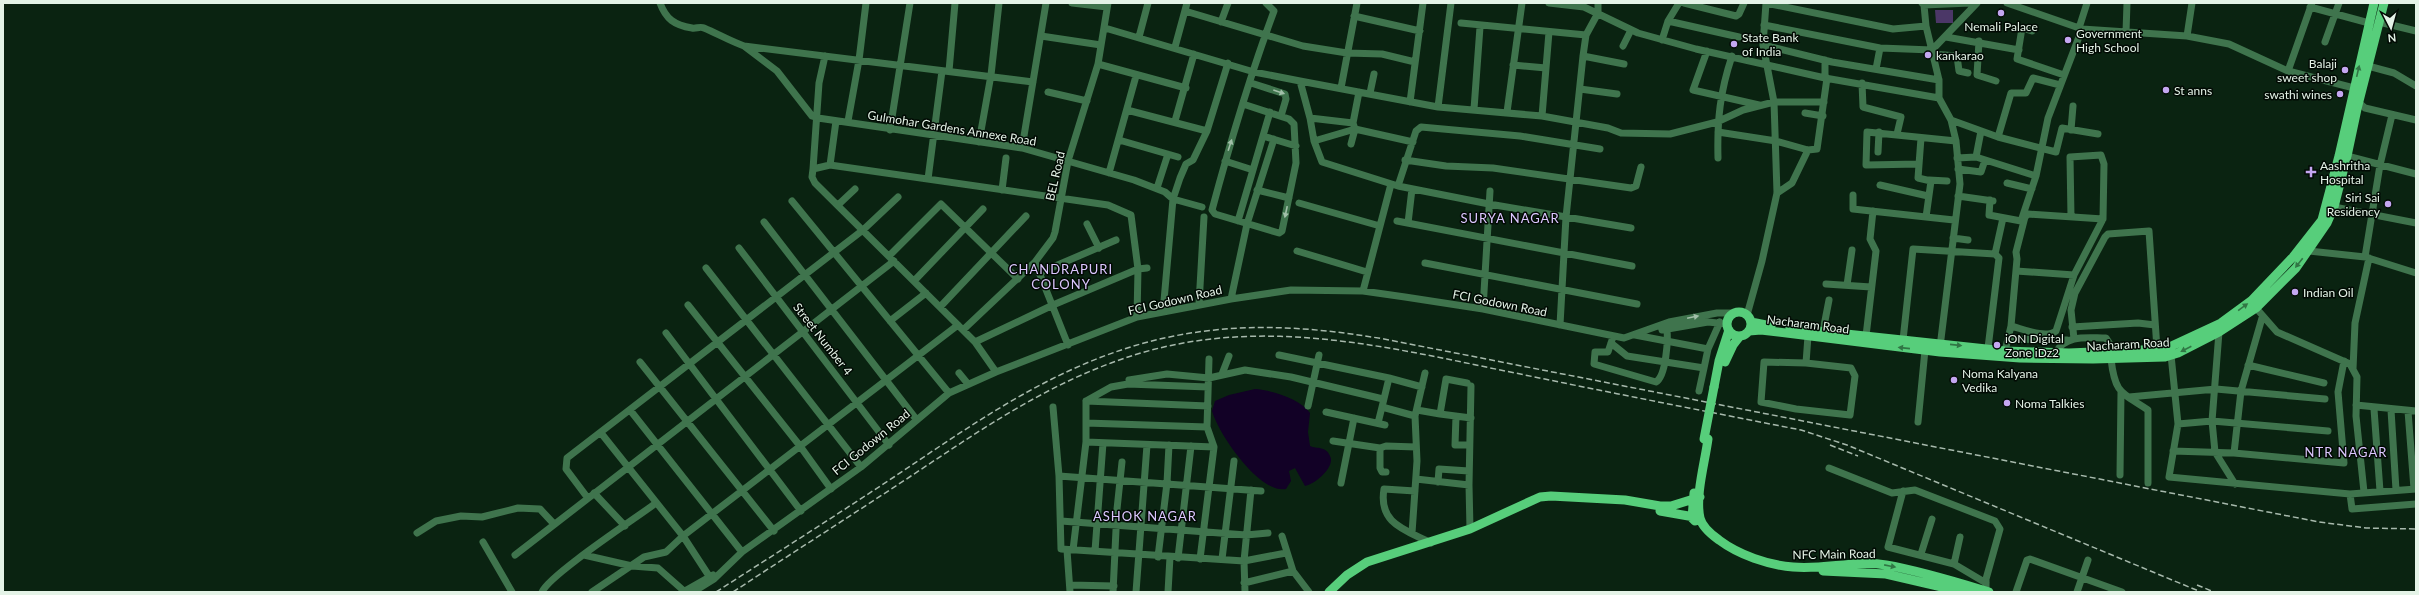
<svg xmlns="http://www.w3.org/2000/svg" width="2419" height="595" viewBox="0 0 2419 595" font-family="Lato,sans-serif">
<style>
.green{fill:#4b3767}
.water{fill:#120126}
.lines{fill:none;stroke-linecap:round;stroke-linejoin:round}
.minor{stroke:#3f744d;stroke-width:7}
.major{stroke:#57ce7b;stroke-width:9}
.rail{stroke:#a7b9ac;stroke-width:1.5;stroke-dasharray:6 3;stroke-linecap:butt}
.major-bridge{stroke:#57ce7b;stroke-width:9}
.oneway{fill:#317645}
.oneway2{fill:#a2c0a9}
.poi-dot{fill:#c4a7f1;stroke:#020a04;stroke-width:1.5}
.labels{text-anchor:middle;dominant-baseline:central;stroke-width:3;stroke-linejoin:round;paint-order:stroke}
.poi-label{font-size:12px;fill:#e4f3e7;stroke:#020a04;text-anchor:start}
.street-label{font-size:12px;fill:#e4f3e7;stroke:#020a04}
.neighbourhood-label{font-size:13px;letter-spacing:1px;fill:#dcc7ff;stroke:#020a04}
</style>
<rect width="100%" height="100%" fill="#0a2311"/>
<!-- green -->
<path class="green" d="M1935,10H1953V23H1936Z"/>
<!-- water -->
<path class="water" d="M1255,389C1271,390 1301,399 1310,413L1308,432L1310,446C1317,449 1326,446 1330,456C1336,467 1314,485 1305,486L1295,468L1289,471L1291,481L1286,489C1259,494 1218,433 1212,411L1215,401L1229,395Z"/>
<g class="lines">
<!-- minor -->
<path class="minor" d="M660,3C666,19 674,25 692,28C696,29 700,26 704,28C718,34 730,41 744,46L1033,82
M1072,3L1107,7
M1549,3L1584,7L1638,33L1696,49L1825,78L1939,98
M1684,3L1736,16L1739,14L1744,3
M1766,3L1893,29L1926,26
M1922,3L1924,5L1970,3
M2007,3L2082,29L2187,36L2229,44L2288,71L2354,88
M1924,5L1926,26L1939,80V98L1951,120L1956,141L1960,184L1940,347
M2310,7L2369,23
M1185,11L1303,46L1347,53L1382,54L1415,62
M1354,16L1420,31
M1668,21L1679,3
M1221,22L1228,3
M2379,22L2416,31
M1461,23L1586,35
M1764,25L1880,48L1932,50L1977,3
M1105,28L1254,72L1300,81L1438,107L1542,116L1608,128L1621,133L1670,134L1717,122L1743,110L1774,102H1824
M2079,28L2087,3
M2032,31L2022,28L2017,59L2064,75
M2126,32L2127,3
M1041,36L1101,45
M2187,36L2192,3
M1139,37L1148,3
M1946,37L2019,50
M1662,40L1668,21L1739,37
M1979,41L1977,75L1996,81
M2325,42L2339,3
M1763,45L1832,62L1939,80
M744,46L777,71L812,116L818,118L1022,148L1134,180L1165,192L1173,199L1202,207
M1623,46L1631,30
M1175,47L1187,3
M1707,51L1693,90L1759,105
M1933,54L1957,56L1959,71L1968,73
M1583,56L1624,64
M1825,60V78
M1098,64L1186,88
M1513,65L1546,68
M2368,66L2394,73L2416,86
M1876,69L1880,48
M949,71L955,3
M2288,71L2312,3
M1300,81L1310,118L1353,123
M1251,83L1285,94L1286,99L1281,116
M1862,83L1863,107L1901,117L1897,134
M1341,88L1357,3
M1580,89L1617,94
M1048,92L1087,101
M1359,92L1353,123L1355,129L1413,142
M1370,93L1374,74
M1410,102L1423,3
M2359,103L2365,108L2416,120
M1243,104L1289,119L1294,124L1296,163L1282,231L1279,233L1215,214L1212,210C1230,143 1250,76 1274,11L1266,3
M1438,107L1451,3
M1474,109L1480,27
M1127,110L1207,131L1228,63
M1507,112L1522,3
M1805,113L1823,116
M1542,116L1549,32
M1310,118L1314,141L1322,162L1398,186L1489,204L1631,228
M1951,120L1998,137L2056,152L2062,128L2098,134
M836,121L830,165L1108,205L1131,215L1138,269L1137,317
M848,121L859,60L866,3
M1175,121L1194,54
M890,130L910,3
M2071,130L2073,106
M1718,132L1776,141L1808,150L1817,149L1827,78
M1263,136L1296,146
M1998,137L2011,93H2026L2033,78L2060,85
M1119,140L1178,157
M1314,141L1355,129
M979,142L991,75L999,3
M1351,144L1355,129
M1022,148L1046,3
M1878,152L1879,132
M2347,156L2416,174
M1976,157L1981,131
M1718,158C1717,120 1720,92 1732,56
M1957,158L1976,157L2036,176
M1405,160L1446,166L1493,168L1631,188L1636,186L1641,167
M1225,161L1253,170
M1919,164L1866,165L1867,132L1956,141
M830,165L813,169L812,177L815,183L975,342L996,372
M813,169L819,83L825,56
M1958,169L1981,172L1985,160
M1109,173L1136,76
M928,179L942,71
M1929,180L1947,181
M2007,183L2032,189
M1880,185L1928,196
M1398,186L1416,131L1421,127L1520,136L1600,149
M1157,188L1168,154
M1002,190L1006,158
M1257,190L1289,198
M1777,193L1792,183L1808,150
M1853,195V209L1926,217L1931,181L1918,178L1921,138
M1958,196L1993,201
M1990,200L1989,215L2021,221L2036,176L2048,118L2082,29
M792,201L949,393
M1299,203L1380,226L1363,291
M838,205L855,189
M2334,207L2416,223
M1926,217L1954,220
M2071,217L2070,157L2101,155L2104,164L2103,219
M1238,221L1270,112
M1397,221L1632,266
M764,222L916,419
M1408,223L1412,189
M1087,224L1099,248
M1380,226L1391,184
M1953,238L1968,240
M739,248L889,445
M1297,251L1367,272
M2309,251L2365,257L2416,273
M1995,254L2003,218
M889,256L941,204L1018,279
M2365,257L2380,165L2392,115
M1425,263L1637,304
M706,268L861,467
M1039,273L1116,240
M914,281L983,209
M1826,284L1871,287
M1847,285L1852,250
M1231,299L1247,224L1274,139
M1199,304L1204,217
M688,305L800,446L831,489
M940,307L1026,216
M2256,308L2277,332L2350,364L2357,377L2356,416L2364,492
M1483,309L1490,191
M1163,312L1173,199L1180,178L1186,164L1193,160L1207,131
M1747,315L1762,261L1777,193L1774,102L1763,45L1766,3
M890,321L926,293
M1560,325L1566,217L1583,56L1586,35L1598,13V3
M2011,326C2023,329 2046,339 2056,331L2074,275
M2072,327L2138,323L2155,325
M2217,329L2219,332L2212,421L2215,452L2235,484
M963,330L1035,262
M1662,330L1708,322L1727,324
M1823,331L1829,300
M666,333L801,511
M1635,335L1708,349
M1866,336L1876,251L1870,239L1873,211
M1613,337L1608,352H1595L1594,364L1656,382C1666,376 1668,341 1667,330
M2008,339L2067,340
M2074,339L2071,310L2075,293L2105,237L2108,234L2149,231L2157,349
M1903,340L1913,249L1995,254L1999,258L1988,348
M975,342L1053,305L1138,269L1147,268
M1611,343L1627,356L1704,368L1708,349L1720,322
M1068,345L1035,262L1053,238L1055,232L1068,161L1098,64L1108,3
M2005,351L2011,326L2017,259L2016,252L2025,217L2028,214L2103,219L2074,275L2016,271
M2056,352C2067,334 2087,338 2106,338L2115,352
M1279,355L1389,378L1382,407L1415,416
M2171,355L2178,424L2169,477L2350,494L2416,489
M2111,359C2115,394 2121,392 2148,410V483
M640,362L774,531
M1806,363L1764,362L1761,402L1796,409L1850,415L1855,376L1851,368L1806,363L1808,336
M2248,365L2324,383
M2353,369L2355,323L2369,258
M959,373L968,384
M1222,374L1229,356
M1389,378L1422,387
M1129,380L1167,374L1209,378L1245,370L1291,377L1383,399
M1467,383L1446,379L1440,414L1471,418
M1699,391L1704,368
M2129,397L2216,389L2325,399
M1086,401L1111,387L1128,384L1208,387
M1086,401L1208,406
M2356,405L2416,411
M1308,406L1319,355
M1053,407L1059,476L1061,549L1244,561L1286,553
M2374,409L2380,491
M630,410L742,552
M1417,410L1440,414
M2391,410L2396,490
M2408,411L2414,489
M1326,412L1385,425
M1456,416L1455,445H1469
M1918,422L1925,350
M1086,423L1207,427
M1378,423L1382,407
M2178,424L2212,421L2328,431
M601,433L683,536L709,576
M1333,441L1380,448V468L1382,472H1386
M1086,442L1214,447
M1380,448L1386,446L1416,447
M2173,451L2234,453L2344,463L2338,392L2344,361
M2234,453L2241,391L2262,318
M1829,468L1892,493L1915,490L1995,521L2000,529L1986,579V591
M2120,475L2121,392
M1059,476L1261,491
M1416,479L1469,485
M1438,482L1439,469L1469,471
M1341,483L1354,418
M1415,491L1384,489C1378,524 1406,530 1431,543
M1903,491L1888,547L1954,564L1986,583
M594,493L625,526
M2350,494L2352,509L2416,504
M587,497L566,469L567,458L863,230L898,197
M1061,521L1246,535L1268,533
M1470,529L1469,485L1471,386
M417,533L436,521L461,516L482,517L518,508L540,509L554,524
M1412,533L1417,461L1415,416L1425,373
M1282,536L1293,571L1309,592
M483,542L512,592
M1067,550L1070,592
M1073,550L1086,442V401
M1095,551L1103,443
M1921,554L1932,519
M515,555L894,261
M584,555L632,566L658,568L684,591
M1158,557L1167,483L1169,445
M1178,558L1191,446
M1200,559L1214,447L1207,427L1209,359
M1222,559L1234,461
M1954,564L1960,537
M1244,583L1293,571
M1070,585L1114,586
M542,592C549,575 636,518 656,503
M592,592L644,557L666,552L683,536L958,325
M683,592L713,575
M693,592L714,579L742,552L861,467L949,393L996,372L1137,317L1231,299L1291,290L1363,291L1405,297L1483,309L1624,338L1669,322L1717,313H1736
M1113,592L1117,509L1122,462
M1136,592L1147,445
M1168,592L1170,557
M1245,592L1244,561L1251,490
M2016,592L2027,560L2030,559L2122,592
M2077,592L2088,560"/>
<!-- major -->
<path class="major" d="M1727 324a12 12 0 1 1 24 0a12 12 0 1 1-24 0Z
M1751,322L1771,326
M1790,328L2005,351L2069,353L2165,349L2221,323L2251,301L2293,257L2322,220L2339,156L2374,3
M1749,331L1761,330L1940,352L2020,358L2093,359L2165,357L2178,353L2219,332L2256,308L2296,268L2327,223L2334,207L2347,156L2357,109L2384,3
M1725,362L1733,345L1740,336
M1714,387L1719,361L1729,330
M1708,439C1705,462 1695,496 1700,518C1702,527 1712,535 1719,540C1739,555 1768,565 1793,567C1824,570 1855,560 1886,565C1921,571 1956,582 1989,592
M1694,493L1692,518L1695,521
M1660,511L1700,518
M1823,571L1886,574L1963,592
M1329,592L1347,575L1367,562L1470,529L1540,497L1551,496L1625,500L1660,506H1671L1700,497"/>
<!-- rail -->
<path class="rail" d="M1830,445L1858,456
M2197,585L2214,592
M716,592C775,554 835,516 894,477C982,418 1067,357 1174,336C1245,322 1313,327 1384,339L2319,522L2366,528L2416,529
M733,592C792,553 852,515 911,476C976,433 1038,390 1111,363C1251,310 1385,347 1525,375C1617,394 1709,412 1801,430L1847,445L2201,592"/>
<!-- major-bridge -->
<path class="major-bridge" d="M1704,439L1714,387"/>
</g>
<!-- one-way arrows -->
<defs><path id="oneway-solid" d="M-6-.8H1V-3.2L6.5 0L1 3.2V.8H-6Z"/></defs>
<g class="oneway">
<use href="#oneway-solid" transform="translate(2358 71) rotate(-77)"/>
<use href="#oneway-solid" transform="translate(2299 263) rotate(128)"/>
<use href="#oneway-solid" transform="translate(2243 307) rotate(-36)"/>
<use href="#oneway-solid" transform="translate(1956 345) rotate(6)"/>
<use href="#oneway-solid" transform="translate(1904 348) rotate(-174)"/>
<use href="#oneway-solid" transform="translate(2186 349) rotate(153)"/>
<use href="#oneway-solid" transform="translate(1890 566) rotate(11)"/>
</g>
<g class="oneway2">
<use href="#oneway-solid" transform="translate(1279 92) rotate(19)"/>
<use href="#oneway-solid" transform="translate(1230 145) rotate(-72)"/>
<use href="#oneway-solid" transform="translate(1286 212) rotate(102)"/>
<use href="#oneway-solid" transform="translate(1693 317) rotate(-12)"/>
</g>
<!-- markers -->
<g class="poi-dot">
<circle cx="2001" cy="13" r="4"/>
<circle cx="2068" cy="40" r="4"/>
<circle cx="1734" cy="44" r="4"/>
<circle cx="1928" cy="55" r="4"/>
<circle cx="2345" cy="70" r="4"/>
<circle cx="2166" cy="90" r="4"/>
<circle cx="2340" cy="94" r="4"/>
<path d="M2309 166h4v4h4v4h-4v4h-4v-4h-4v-4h4z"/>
<circle cx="2388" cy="204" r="4"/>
<circle cx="2295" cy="292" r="4"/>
<circle cx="1997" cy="345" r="4"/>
<circle cx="1954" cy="380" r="4"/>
<circle cx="2007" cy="403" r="4"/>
</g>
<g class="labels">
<!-- poi labels -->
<g class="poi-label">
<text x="2001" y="26" text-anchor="middle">Nemali Palace</text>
<text x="2076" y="33">Government<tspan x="2076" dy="14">High School</tspan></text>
<text x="1742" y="37">State Bank<tspan x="1742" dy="14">of India</tspan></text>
<text x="1936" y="55">kankarao</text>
<text x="2337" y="63" text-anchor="end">Balaji<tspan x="2337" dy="14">sweet shop</tspan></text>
<text x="2174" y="90">St anns</text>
<text x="2332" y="94" text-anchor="end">swathi wines</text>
<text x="2320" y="165">Aashritha<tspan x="2320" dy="14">Hospital</tspan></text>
<text x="2380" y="197" text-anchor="end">Siri Sai<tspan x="2380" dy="14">Residency</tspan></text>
<text x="2303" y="292">Indian Oil</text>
<text x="2005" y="338">iON Digital<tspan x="2005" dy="14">Zone iDz2</tspan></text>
<text x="1962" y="373">Noma Kalyana<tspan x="1962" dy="14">Vedika</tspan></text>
<text x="2015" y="403">Noma Talkies</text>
</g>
<!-- street labels -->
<g class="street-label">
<text transform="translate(952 128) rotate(9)">Gulmohar Gardens Annexe Road</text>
<text transform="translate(1055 176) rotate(-77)">BEL Road</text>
<text transform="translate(1175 300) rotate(-13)">FCI Godown Road</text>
<text transform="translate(1500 303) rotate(11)">FCI Godown Road</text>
<text transform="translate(1808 324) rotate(7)">Nacharam Road</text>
<text transform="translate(823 339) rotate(52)">Street Number 4</text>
<text transform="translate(2128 344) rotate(-3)">Nacharam Road</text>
<text transform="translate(871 442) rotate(-39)">FCI Godown Road</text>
<text transform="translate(1834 554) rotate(-1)">NFC Main Road</text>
</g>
<!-- neighbourhood labels -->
<g class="neighbourhood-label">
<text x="1510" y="218">SURYA NAGAR</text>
<text x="1061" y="269">CHANDRAPURI<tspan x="1061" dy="15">COLONY</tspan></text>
<text x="2346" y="452">NTR NAGAR</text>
<text x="1145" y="516">ASHOK NAGAR</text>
</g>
</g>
<!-- border -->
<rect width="2419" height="595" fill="none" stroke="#e4f3e7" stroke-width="8"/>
<!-- north arrow -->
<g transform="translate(2391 28) rotate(174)" stroke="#020a04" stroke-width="3" paint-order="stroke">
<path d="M0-3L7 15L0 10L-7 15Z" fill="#e4f3e7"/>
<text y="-6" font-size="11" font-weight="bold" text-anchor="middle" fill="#e4f3e7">N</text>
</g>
</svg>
